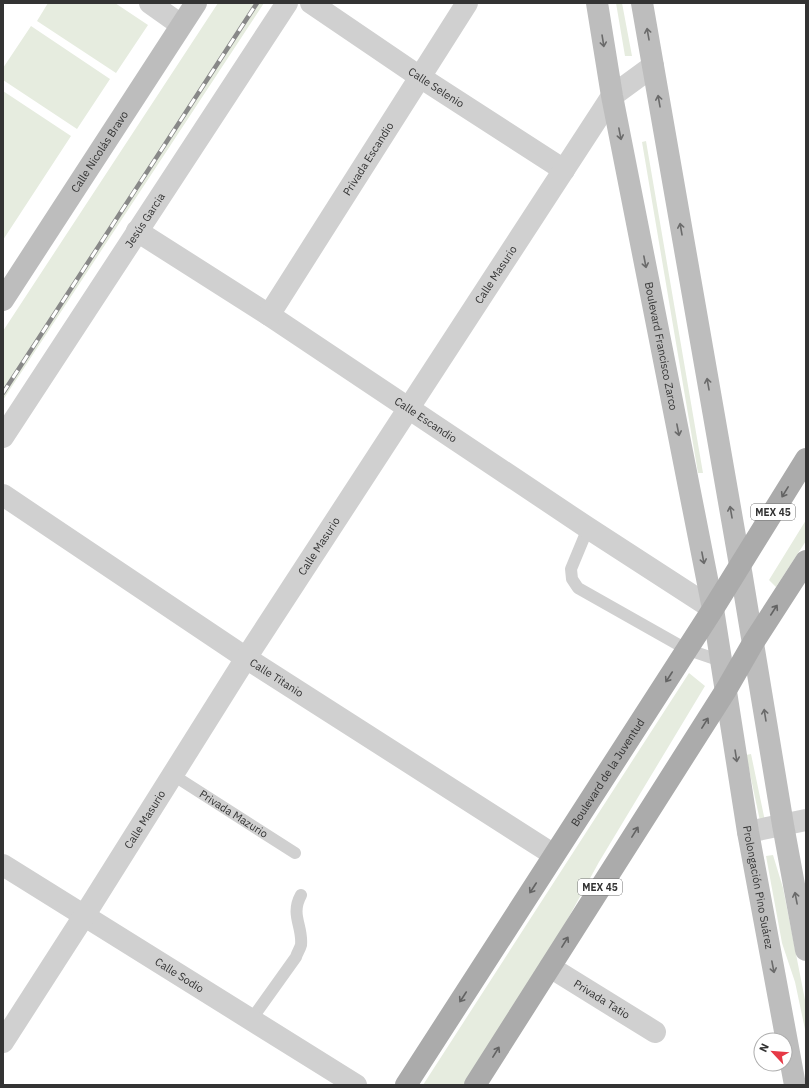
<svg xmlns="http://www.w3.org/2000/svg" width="809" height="1088" viewBox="0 0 809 1088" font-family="'IBM Plex Sans',sans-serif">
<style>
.green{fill:#e6ecdf}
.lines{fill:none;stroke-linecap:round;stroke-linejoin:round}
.lane{stroke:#d0d0d0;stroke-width:12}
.street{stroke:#d0d0d0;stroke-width:22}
.secondary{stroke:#bdbdbd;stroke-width:22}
.primary{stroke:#ababab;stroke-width:22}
.rail-casing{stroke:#888;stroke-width:4.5}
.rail{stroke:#fff;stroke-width:3;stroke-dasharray:9;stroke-linecap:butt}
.oneway{stroke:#6a6a6a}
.oneway2{stroke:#636363}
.labels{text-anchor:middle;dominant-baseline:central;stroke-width:4;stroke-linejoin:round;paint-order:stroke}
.shield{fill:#fff;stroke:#707070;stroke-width:1}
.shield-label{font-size:10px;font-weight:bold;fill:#333}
.street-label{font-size:11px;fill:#333;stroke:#fff}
</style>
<rect width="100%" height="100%" fill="#fff"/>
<!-- green -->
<path class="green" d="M48,3H115L148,25L116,73L37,21Z
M218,3H264L3,400V331Z
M616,3H622L632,56H625Z
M31,26L110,79L77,129L3,80V68Z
M3,91L71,136L3,240Z
M646,141L703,473H698L642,142Z
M806,520V541L776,587L769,580Z
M689,673L705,686L599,862L532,984L466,1085H423Z
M751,754L765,821H760L746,755Z
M773,855L783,888L806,1005V1034L795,982L782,943L766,856Z"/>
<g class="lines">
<!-- lane -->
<g class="lane">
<path d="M588,528L571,569L572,579L578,588L686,649L721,661"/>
<path id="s1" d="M173,775L295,853"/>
<path d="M251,1020L296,957C297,953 300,949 301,945C303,926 290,915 301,895"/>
</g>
<!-- street -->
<g class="street">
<path d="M150,3L181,25"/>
<path id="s2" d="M311,3L420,77L564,170"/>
<path id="s3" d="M137,231L269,315L588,528L713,609"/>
<path id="s4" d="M269,315L467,3"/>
<path id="s5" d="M3,437L287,3"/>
<path id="s6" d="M3,495L246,658L554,855"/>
<path d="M748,832L806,820"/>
<path id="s7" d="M3,865L356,1085"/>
<path id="s8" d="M550,967L655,1032"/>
<path id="s9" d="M3,1042L84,916L246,658L612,96L653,66"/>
</g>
<!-- secondary -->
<g class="secondary">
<path id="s10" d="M597,3L612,96L713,609L748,832L795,1085"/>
<path d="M642,3L740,565L783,825L806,950"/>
<path id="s11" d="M3,300L196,3"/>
</g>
<!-- primary -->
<g class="primary">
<path id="s12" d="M406,1085L713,609L806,459"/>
<path d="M475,1085L726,690L753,643L806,561"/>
</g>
<defs>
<path id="rail" d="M3,393L257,3"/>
</defs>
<!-- rail casing -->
<use href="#rail" class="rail-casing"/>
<!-- rail -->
<use href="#rail" class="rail"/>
</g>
<!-- one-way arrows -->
<defs><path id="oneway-shaft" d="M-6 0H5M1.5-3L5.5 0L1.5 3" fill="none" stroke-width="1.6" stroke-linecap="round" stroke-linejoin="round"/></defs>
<g class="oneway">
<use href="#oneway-shaft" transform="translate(648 34) rotate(-100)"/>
<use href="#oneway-shaft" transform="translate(603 41) rotate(81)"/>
<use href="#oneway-shaft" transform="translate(659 101) rotate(-100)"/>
<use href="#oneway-shaft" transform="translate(620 134) rotate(79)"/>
<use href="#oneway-shaft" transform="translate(681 229) rotate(-100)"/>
<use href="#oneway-shaft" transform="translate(645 262) rotate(79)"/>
<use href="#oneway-shaft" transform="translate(708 384) rotate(-100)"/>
<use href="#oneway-shaft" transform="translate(678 430) rotate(79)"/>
<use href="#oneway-shaft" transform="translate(731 512) rotate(-100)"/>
<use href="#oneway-shaft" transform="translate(703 558) rotate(79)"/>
<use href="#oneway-shaft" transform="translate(765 715) rotate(-99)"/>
<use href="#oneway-shaft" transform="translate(736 756) rotate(81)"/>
<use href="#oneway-shaft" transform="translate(796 898) rotate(-101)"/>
<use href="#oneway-shaft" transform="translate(773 967) rotate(79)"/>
</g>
<g class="oneway2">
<use href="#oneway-shaft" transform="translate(785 492) rotate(122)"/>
<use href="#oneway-shaft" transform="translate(774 610) rotate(-57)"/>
<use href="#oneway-shaft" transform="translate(669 677) rotate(123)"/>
<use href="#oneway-shaft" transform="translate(705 723) rotate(-58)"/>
<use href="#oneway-shaft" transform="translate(635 832) rotate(-58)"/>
<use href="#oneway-shaft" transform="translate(533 888) rotate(123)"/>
<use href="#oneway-shaft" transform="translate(565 942) rotate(-58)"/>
<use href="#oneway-shaft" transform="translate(463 997) rotate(123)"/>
<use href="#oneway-shaft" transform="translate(496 1052) rotate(-58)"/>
</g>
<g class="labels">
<!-- shield labels -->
<g class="shield">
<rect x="751" y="504" width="44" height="16" rx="3"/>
<rect x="578" y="879" width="44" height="16" rx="3"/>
</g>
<g class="shield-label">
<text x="773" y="512">MEX 45</text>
<text x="600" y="887">MEX 45</text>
</g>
<!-- street labels -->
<g class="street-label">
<text stroke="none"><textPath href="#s2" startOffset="151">Calle Selenio</textPath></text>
<text stroke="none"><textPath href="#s11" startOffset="177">Calle Nicolás Bravo</textPath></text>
<text stroke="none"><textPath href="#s4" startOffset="185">Privada Escandio</textPath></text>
<text stroke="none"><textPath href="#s5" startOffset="259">Jesús Garcia</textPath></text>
<text stroke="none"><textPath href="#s9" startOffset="912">Calle Masurio</textPath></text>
<text stroke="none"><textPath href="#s10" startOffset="349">Boulevard Francisco Zarco</textPath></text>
<text stroke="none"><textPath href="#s3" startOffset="345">Calle Escandio</textPath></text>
<text stroke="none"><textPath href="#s9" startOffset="588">Calle Masurio</textPath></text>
<text stroke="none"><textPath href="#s6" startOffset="329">Calle Titanio</textPath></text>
<text stroke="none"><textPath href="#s12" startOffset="372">Boulevard de la Juventud</textPath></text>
<text stroke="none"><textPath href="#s1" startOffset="72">Privada Mazurio</textPath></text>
<text stroke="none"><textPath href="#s9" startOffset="264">Calle Masurio</textPath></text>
<text stroke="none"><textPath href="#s10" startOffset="899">Prolongación Pino Suárez</textPath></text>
<text stroke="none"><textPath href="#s7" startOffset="208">Calle Sodio</textPath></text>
<text stroke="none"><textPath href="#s8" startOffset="61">Privada Tatio</textPath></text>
</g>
</g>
<!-- border -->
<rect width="809" height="1088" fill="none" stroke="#333333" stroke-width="8"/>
<!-- north arrow -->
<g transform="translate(773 1052) rotate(296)"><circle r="19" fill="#ffffff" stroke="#adadad"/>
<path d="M0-3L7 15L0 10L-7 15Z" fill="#e63946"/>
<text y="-6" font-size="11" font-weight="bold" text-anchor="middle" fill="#333333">N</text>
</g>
</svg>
